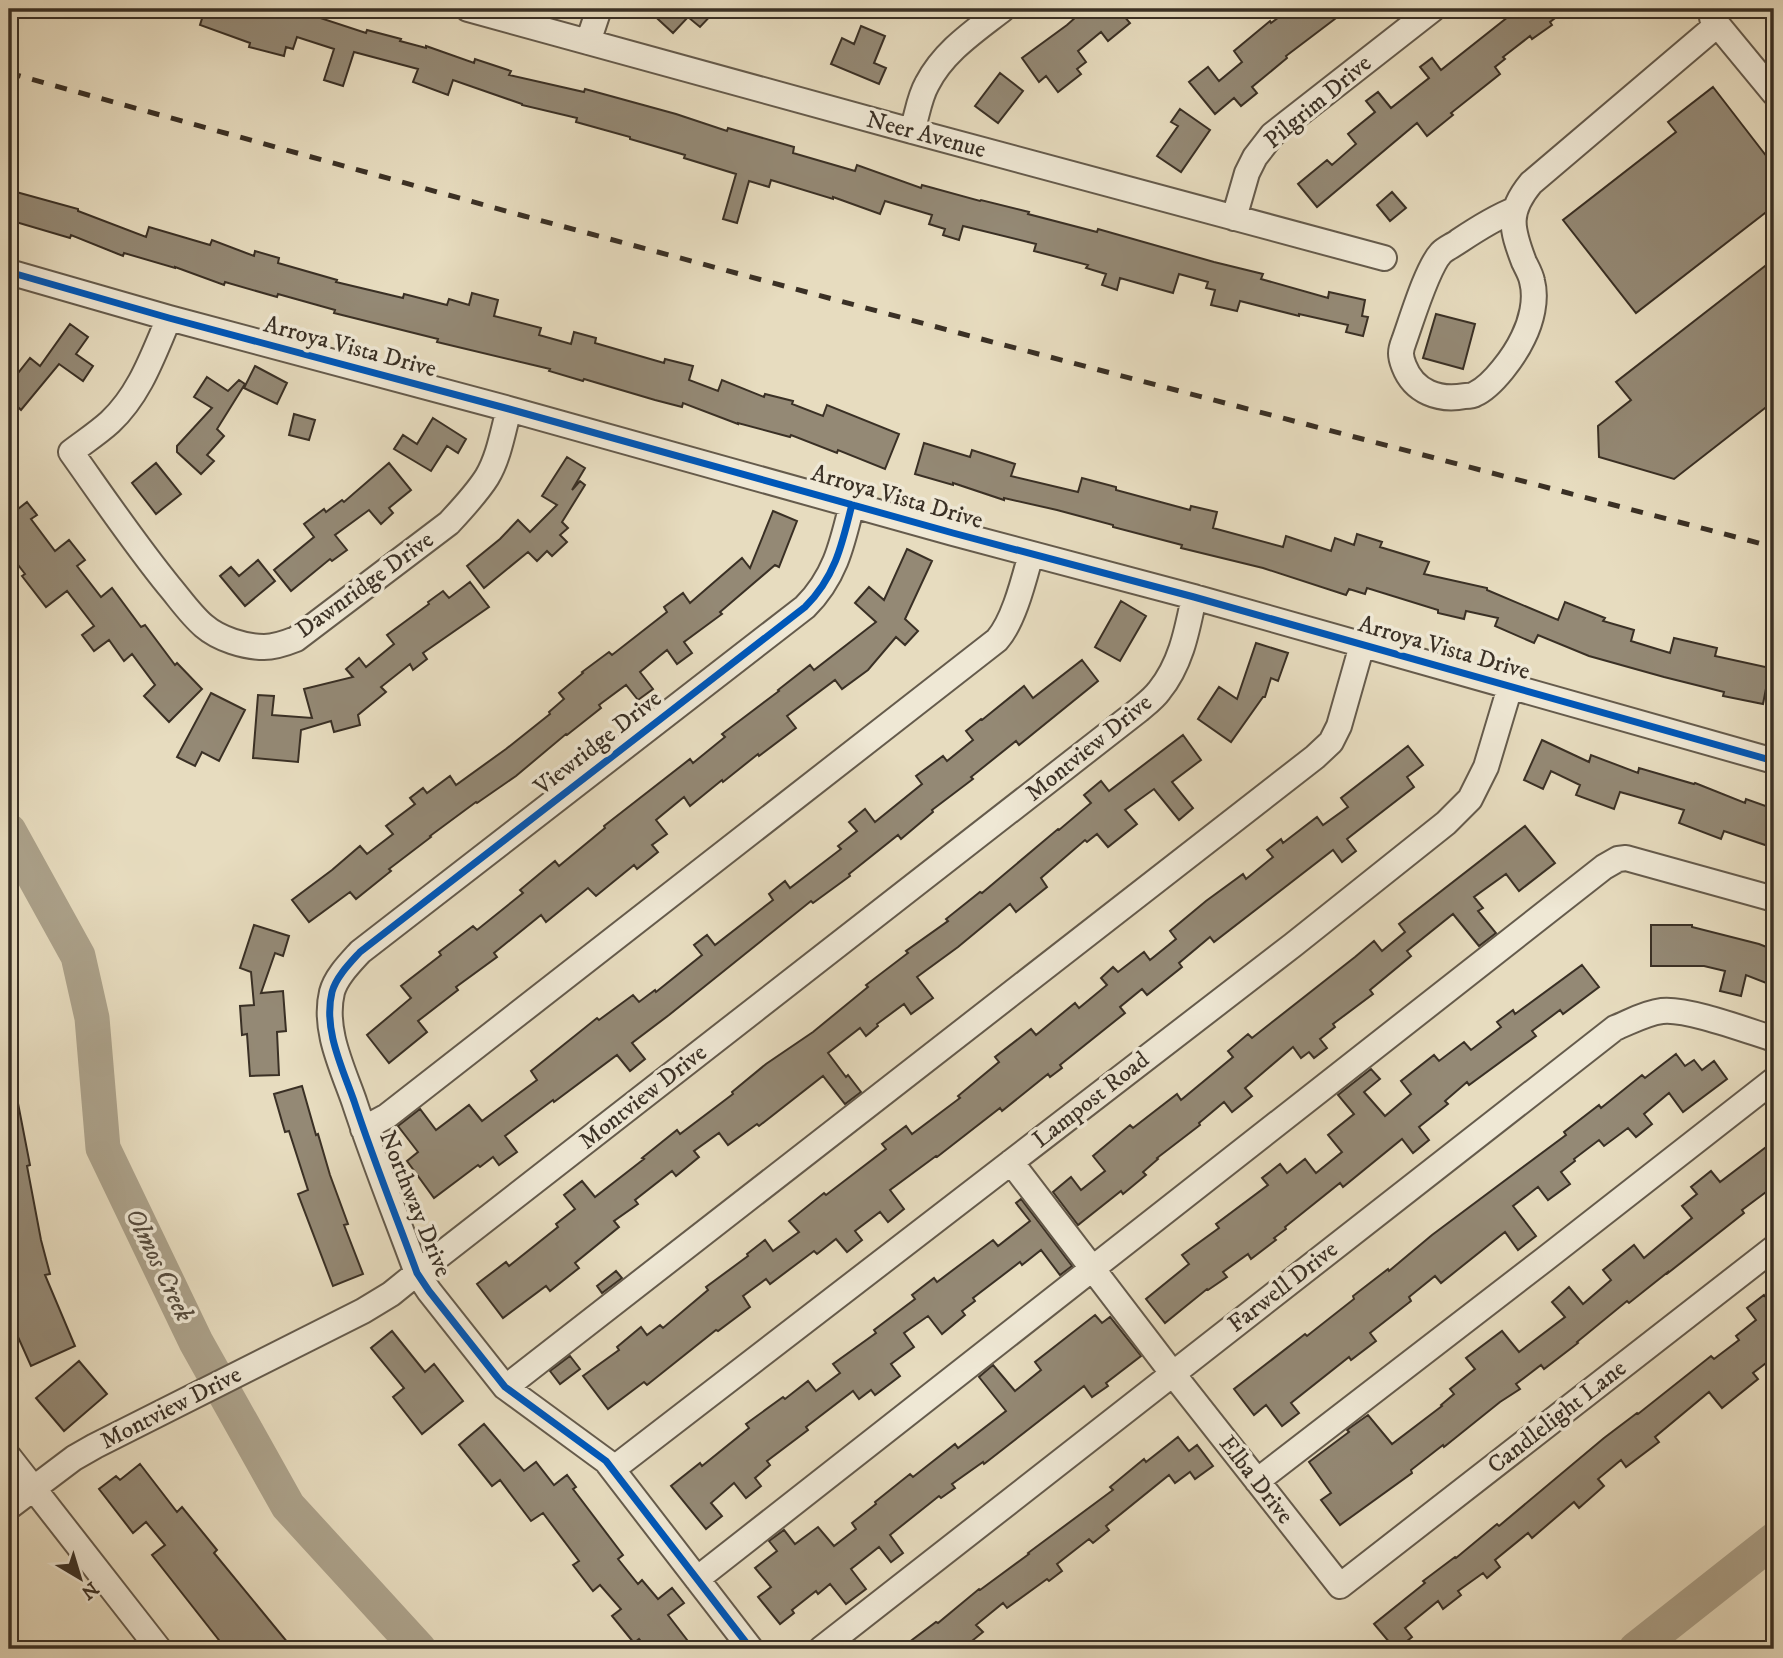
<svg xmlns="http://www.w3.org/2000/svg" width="1783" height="1658" viewBox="0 0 1783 1658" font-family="'IM FELL DW Pica',serif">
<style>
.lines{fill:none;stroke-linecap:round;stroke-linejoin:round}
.river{stroke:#aca28b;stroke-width:35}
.building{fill:#948975;stroke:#3a3025;stroke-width:2}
.minor-casing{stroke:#655b4c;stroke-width:28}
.minor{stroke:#efe8d5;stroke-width:24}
.rail{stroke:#3a3025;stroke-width:5;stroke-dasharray:12 12;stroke-linecap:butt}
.cycleway-casing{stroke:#efe8d5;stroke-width:11}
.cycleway{stroke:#0057b8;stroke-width:7}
.labels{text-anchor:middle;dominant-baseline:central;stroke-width:7;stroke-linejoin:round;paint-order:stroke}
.street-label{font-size:24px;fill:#3a3025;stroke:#efe8d5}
.water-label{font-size:26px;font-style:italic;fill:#564c3e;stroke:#efe8d5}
</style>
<rect width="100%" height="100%" fill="#e7dcbf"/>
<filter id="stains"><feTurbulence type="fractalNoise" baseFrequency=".00286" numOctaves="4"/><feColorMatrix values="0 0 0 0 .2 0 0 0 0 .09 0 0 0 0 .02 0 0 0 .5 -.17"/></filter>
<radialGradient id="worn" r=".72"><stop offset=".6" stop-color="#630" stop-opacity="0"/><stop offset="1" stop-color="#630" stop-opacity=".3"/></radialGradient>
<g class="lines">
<!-- river -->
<path class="river" d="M9,831L78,956L92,1018L103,1148L196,1342L288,1506L419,1649
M1636,1649L1774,1540"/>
</g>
<!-- building -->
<path class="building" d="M205,9H293L366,33L367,30L401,39L400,41L426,48V46L474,63L475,59L511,71L509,75L584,92L585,89L676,114L727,131L728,128L794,147L793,153L855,171L857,165L921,188L922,185L980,201L981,200L1029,212L1028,214L1097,232L1098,229L1214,262L1263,274L1261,279L1328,298L1329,292L1365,300L1362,316L1368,317L1363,336L1346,332L1348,325L1299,314V316L1240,301L1237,311L1211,305L1215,290L1206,288L1208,282L1179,274L1173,293L1120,278L1117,290L1102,285L1106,274L1086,268L1088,265L1034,251L1036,244L963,226L959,240L943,235L945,229L929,224L932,215L885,201L880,214L833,197V199L771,180L769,187L749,181L737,223L723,219L736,174L684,158L685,155L630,139V137L576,122L577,118L522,105V104L453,80L448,95L413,82L418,69L354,52L343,86L324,80L334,49L297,37L293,49L286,47L284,56L249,47L250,43L200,25Z
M647,9H717L700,27L688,17L673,33Z
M1085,9H1118L1130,23L1108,41L1101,32L1078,51L1086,62L1077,69L1081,74L1058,92L1046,76L1039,82L1022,58L1067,25Z
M1290,9H1348L1286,56L1287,58L1252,87L1257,93L1241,106L1234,98L1215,114L1189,82L1208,67L1219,81L1242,62L1234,51L1270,21L1271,23Z
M1518,9H1567L1550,22L1552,25L1532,39L1530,36L1503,57L1505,59L1495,67L1500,74L1451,113L1453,115L1427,136L1417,123L1317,207L1298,184L1327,160L1332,165L1356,144L1348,134L1375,112L1366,101L1378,92L1391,108L1429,78L1420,67L1432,58L1441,70Z
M861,26L885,36L874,63L886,68L879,84L831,64L842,38L854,44Z
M1000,73L1023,91L998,123L975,106Z
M1713,87L1774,166V206L1636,313L1563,220L1676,132L1668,122Z
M1180,109L1210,130L1181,172L1157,156L1178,126L1171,122Z
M9,190L78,209V211L146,237L149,227L210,245L212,240L254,256L255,251L279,258L278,263L337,280L336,282L403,298L404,294L447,305L449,299L469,305L472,293L498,300L494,316L541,328L539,335L571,344L574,332L596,338L595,343L664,363L665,359L693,366L689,380L718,391L722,380L764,397L765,394L793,401L792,404L823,416L827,405L899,434L885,469L838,450L837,453L791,435L790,437L738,423V424L683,403L682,407L655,400L584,379L583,381L549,371L550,369L437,342L438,339L334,313L335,310L278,294L277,297L225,282L224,285L175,267V268L124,253L123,256L71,235L70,238L9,220Z
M1392,192L1406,208L1390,221L1377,205Z
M1774,259V401L1674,479L1599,457L1598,426L1631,400L1616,382Z
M1436,314L1475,324L1463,369L1423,358Z
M70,324L88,337L76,354L93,366L83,381L59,364L21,410L18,407L9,420V366L18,373L30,358L40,366Z
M255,366L287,383L277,404L244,388Z
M207,377L228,391L239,380L245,384L217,429L224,436L207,455L214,461L201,474L177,452V446L212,408L194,397Z
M294,414L315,420L309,440L289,435Z
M433,418L466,439L458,453L447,446L431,471L394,449L403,435L417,444Z
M924,443L970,457L972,450L1015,464L1011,476L1078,492L1082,478L1116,487V490L1190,510L1191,506L1217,512L1213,528L1283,547L1286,536L1331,551L1335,538L1354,545L1357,534L1382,542L1380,547L1429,562L1424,574L1487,588V590L1558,620L1565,602L1605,618L1603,621L1634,630L1631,641L1670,653L1674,638L1717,648L1715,656L1770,668L1763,704L1723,696L1724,692L1664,677L1589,656L1538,635L1534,643L1495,626L1498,618L1466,611L1464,619L1438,613V610L1367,588L1365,594L1349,589L1346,595L1263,568L1181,548L1182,545L1113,527V525L1057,510L1004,498V500L953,483V485L915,474Z
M567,457L585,468L572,490L580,481L585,485L562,522L568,528L560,535L567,542L552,556L547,551L537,561L528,552L484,588L467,566L500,539L518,520L530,532L557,505L542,496Z
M156,463L181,494L156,514L132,483Z
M389,463L411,490L389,508L393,513L381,524L369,510L335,535L347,550L332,561L330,559L291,591L274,570L314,537L304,524L324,509L326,512L342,500L344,502Z
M27,502L37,515L31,519L55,551L69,540L85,560L77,566L101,597L112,588L141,627L145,625L175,665L177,663L202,689L169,722L144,696L155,685L132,654L124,661L109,640L94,651L82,635L94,626L67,591L46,607L22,576L25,574L9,553V516Z
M773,511L797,521L779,567L775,565L720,612L722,614L684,642L692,653L677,664L667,650L640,672L653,689L638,700L626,685L599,705L601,708L567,735L566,734L516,776L477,803L476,802L430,836L431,837L389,869L391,871L356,899L350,892L309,922L292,900L332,870L360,846L367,854L393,834L386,826L415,804L410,798L423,788L427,793L450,776L456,785L506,749L550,714L549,712L564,699L559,693L583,673L582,672L609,652L612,655L667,612L664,607L683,593L690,603L742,558L750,568Z
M907,549L932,561L905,619L918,631L905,645L896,637L868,670L842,689L835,680L787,716L796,728L759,756L758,754L723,782L722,780L690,806L684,797L656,820L667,834L652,845L658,852L637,869L634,865L596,896L588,888L546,922L541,915L494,953L497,957L456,987L458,990L418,1021L427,1032L389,1063L367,1035L411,998L401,986L441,955L439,952L473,926L477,930L523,893L520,890L555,861L559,866L605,828L604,826L690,759L693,763L725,737L722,734L779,691L778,690L810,665L814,670L876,622L855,603L869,587L884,600Z
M258,560L275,581L245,606L220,576L231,567L239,576Z
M470,582L489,607L423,653L427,659L413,670L410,664L381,687L386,692L358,715L360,725L334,732L331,721L301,730L298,762L253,758L258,695L274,696L272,715L312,718L304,689L353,677L346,669L359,658L366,667L394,644L387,635L429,604L428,602L443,591L449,598Z
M1121,601L1146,616L1120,661L1095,647Z
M1256,643L1288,653L1278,681L1271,678L1265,697H1263L1231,742L1198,719L1219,687L1237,699Z
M1082,660L1098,681L1019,745L1016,741L971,777L973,779L932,810L933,812L901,839L898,835L849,874L850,876L813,903L811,901L669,1015L632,1043L645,1059L630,1071L617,1055L554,1102L553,1100L505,1136L517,1152L499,1165L493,1157L480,1167L478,1165L434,1198L407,1161L418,1152L398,1126L420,1109L436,1130L469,1105L482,1121L537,1080L531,1071L597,1018L599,1020L633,995L639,1002L655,990L656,992L702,955L694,945L707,935L715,945L773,900L769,894L785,881L790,888L841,849L838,846L857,831L849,822L865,809L875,822L922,784L916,776L943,756L947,761L973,740L966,731L981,719L982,720L1024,686L1033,698Z
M211,693L245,710L219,761L202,752L195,766L177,757Z
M1183,735L1201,760L1172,782L1193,808L1179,820L1154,789L1125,810L1137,824L1108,847L1097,834L1087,842L1085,840L1041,878L1047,887L1016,912L1010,904L958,947L917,977L933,998L911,1014L904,1004L877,1024L878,1026L866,1036L860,1028L828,1053L846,1077L848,1075L861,1092L845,1104L823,1076L759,1126L757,1124L728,1145L719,1133L694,1151L699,1157L676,1176L672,1171L635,1200L638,1204L614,1221L619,1227L575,1263L579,1268L550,1291L546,1286L503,1318L477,1284L506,1262L509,1266L558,1227L556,1224L575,1209L564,1195L582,1181L595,1197L644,1159L642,1158L677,1130L680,1134L733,1094L732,1092L766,1064L813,1032L868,987L866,985L908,953L906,951L948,921L946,919L980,892L982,893L1058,829L1059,830L1091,803L1084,795L1101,781L1109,791Z
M1542,740L1589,762L1591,755L1638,773L1639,768L1694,784L1695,783L1745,803L1746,799L1774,809V848L1724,831L1721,839L1679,823L1684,810L1620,792L1614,809L1576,795L1580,785L1551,771L1543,789L1524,780Z
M1408,746L1423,765L1407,777L1414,787L1347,839L1356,851L1342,862L1333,850L1214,942L1210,937L1179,963L1182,967L1147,995L1142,989L1120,1007L1125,1013L1060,1065L1062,1068L1050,1077L1048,1074L1002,1111L1000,1108L937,1157L936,1156L890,1190L904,1209L888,1222L880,1212L855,1231L862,1240L847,1252L836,1239L817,1254L814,1251L770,1284L766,1279L743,1296L750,1307L718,1331L716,1330L647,1385L644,1382L608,1409L583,1376L619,1350L617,1347L641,1327L647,1335L660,1325L663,1328L708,1290L706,1287L748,1256L747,1254L765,1240L773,1251L799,1232L789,1221L824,1193L826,1195L886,1149L882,1144L906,1126L912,1134L960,1098L958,1096L999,1062L995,1057L1031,1029L1036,1035L1075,1003L1079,1008L1107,985L1101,978L1113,967L1118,972L1144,952L1150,960L1176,939L1170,931L1206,901L1243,874L1246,879L1273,857L1267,850L1281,839L1283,843L1317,817L1323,825L1348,807L1341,798Z
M1525,826L1555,863L1519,891L1506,874L1474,897L1483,908L1478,911L1496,933L1479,946L1453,914L1407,951L1411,956L1370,990L1373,994L1333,1024L1335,1027L1320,1039L1327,1048L1314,1058L1309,1052L1301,1058L1293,1047L1245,1088L1252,1096L1232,1112L1224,1102L1199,1123L1200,1125L1157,1158L1158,1159L1143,1172L1146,1175L1123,1194L1121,1191L1078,1225L1053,1192L1071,1177L1081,1190L1105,1171L1093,1156L1130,1125L1133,1128L1177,1094L1181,1100L1233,1057L1228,1051L1248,1034L1252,1038L1355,957L1374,941L1382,951L1405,932L1399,924Z
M254,925L289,936L283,956L275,953L261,993L283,991L286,1031L277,1032L279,1075L250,1076L247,1034L242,1035L240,1006L254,1005L251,972L240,968Z
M1651,925H1692V927L1759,944L1774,950V986L1746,975L1741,996L1720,991L1725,971L1704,966H1651Z
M1582,965L1599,987L1563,1014L1560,1010L1532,1031L1536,1036L1469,1085L1467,1082L1445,1101L1448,1104L1419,1127L1429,1140L1413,1153L1402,1139L1343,1187L1340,1183L1285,1227L1286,1229L1274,1238L1276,1240L1251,1259L1248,1254L1223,1272L1227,1277L1208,1290L1207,1289L1165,1323L1146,1299L1189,1264L1182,1255L1219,1228L1216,1224L1268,1185L1262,1178L1280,1164L1287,1173L1305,1159L1316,1173L1342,1152L1328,1135L1354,1114L1338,1095L1371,1069L1380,1079L1364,1092L1385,1116L1411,1094L1401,1081L1434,1055L1439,1061L1464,1042L1471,1050L1501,1027L1497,1022L1513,1010L1515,1014Z
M1676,1054L1685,1066L1694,1060L1702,1070L1714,1061L1727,1079L1683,1112L1669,1093L1644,1114L1652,1124L1636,1137L1628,1128L1604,1146L1599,1140L1574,1159L1575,1161L1561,1172L1570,1184L1548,1200L1538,1187L1513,1206L1536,1236L1518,1250L1505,1232L1441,1283L1435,1276L1409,1297L1411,1301L1370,1333L1376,1341L1351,1360L1349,1357L1291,1403L1299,1413L1282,1426L1266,1405L1254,1415L1234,1389L1305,1334L1307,1336L1354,1299L1353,1296L1388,1269L1389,1271L1432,1235L1566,1135L1564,1132L1599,1105L1601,1108L1642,1075L1645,1078Z
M302,1086L316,1135L318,1134L330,1175L348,1224L344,1225L363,1274L333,1286L298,1194L308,1190L289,1131L285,1132L274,1094Z
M16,1093L30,1165L27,1166L41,1240L50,1274L45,1275L75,1346L31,1366L9,1317V1308L17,1305L9,1270V1094Z
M1774,1141V1186L1742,1210L1744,1213L1668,1273V1272L1629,1303L1627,1301L1577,1342L1578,1343L1544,1369L1541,1365L1516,1384L1520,1389L1500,1402L1444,1447L1443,1445L1411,1470L1412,1473L1340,1525L1321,1500L1331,1493L1309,1462L1349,1432L1347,1430L1368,1415L1392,1444L1442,1406L1441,1405L1454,1394L1450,1389L1475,1369L1466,1358L1502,1331L1519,1352L1565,1317L1552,1302L1569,1287L1583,1304L1611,1280L1603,1270L1634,1245L1644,1258L1692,1218L1682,1206L1697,1194L1691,1187L1711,1171L1720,1182Z
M1021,1199L1072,1266L1060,1275L1041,1250L1022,1265L1020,1262L973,1298L975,1301L962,1311L965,1315L942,1334L928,1316L904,1333L914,1347L891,1364L900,1376L875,1395L871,1390L859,1399L853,1391L806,1427L808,1430L767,1461L770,1465L755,1478L761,1486L746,1498L734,1483L711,1503L722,1516L706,1529L671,1486L700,1463L702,1466L749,1428L746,1424L783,1397L785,1399L808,1381L816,1391L840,1373L833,1364L876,1333L874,1330L915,1299L912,1295L934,1278L937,1282L993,1240L998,1246L1030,1221L1016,1203Z
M616,1271L622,1278L602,1293L597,1286Z
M1764,1295L1774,1308V1357L1753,1373L1758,1379L1722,1408L1709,1392L1655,1437L1659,1442L1626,1467L1621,1460L1598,1479L1604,1486L1579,1508L1574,1502L1532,1538L1528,1533L1495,1560L1500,1567L1487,1578L1483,1573L1458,1591L1461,1595L1443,1609L1438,1601L1405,1628L1412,1637L1397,1649H1395L1374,1624L1425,1583L1423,1581L1455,1557L1456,1558L1497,1524L1499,1526L1604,1438L1637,1413L1638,1414L1711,1356L1714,1359L1739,1340L1736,1336L1756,1320L1747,1308Z
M1095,1315L1102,1323L1110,1317L1141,1356L1106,1383L1108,1386L1092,1397L1084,1386L984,1464L983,1462L952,1484L955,1488L941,1498L939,1496L890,1535L903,1553L891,1562L879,1547L851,1569L866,1589L846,1604L830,1584L818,1594L816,1591L792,1610L794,1613L780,1624L758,1597L771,1587L755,1568L777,1551L769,1541L784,1530L795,1544L818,1527L834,1546L856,1529L852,1523L876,1504L875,1502L910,1474L913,1477L955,1444L958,1448L1006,1411L979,1377L993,1365L1015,1391L1041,1370L1035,1362Z
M392,1331L425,1372L434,1364L463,1401L422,1434L393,1397L404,1388L371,1348Z
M570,1356L580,1369L560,1384L550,1371Z
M79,1361L107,1394L64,1431L36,1398Z
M484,1424L524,1471L536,1462L554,1485L567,1475L576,1487L573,1489L623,1555L618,1559L638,1584L642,1580L658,1599L672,1588L684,1603L668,1615L694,1649H647L639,1639L634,1643L612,1616L621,1609L600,1585L593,1591L573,1565L579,1561L543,1513L531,1521L500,1480L492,1486L459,1445Z
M1178,1437L1189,1451L1197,1445L1213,1466L1195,1479L1190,1472L1175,1483L1169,1475L1106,1526L1109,1530L1093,1543L1089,1539L1057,1564L1062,1571L1049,1581L1047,1579L1007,1608L1003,1603L976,1625L983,1632L962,1649H900L936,1622L938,1623L979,1589L980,1590L1029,1554L1028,1553L1113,1490L1110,1487L1144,1459L1146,1462Z
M140,1464L177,1512L182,1507L217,1550L214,1553L293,1649H226L152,1555L165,1545L146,1522L133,1533L99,1489L116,1476L120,1480Z"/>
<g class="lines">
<defs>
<path id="minor" d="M468,9L912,131L1384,258
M1713,14L1712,18L1774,93
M588,42L599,9
M912,131C917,116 919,98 927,84C944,51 975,31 1003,9
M1514,210C1494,218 1477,229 1459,241C1454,245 1446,248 1441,253C1427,268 1412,319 1404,341C1400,351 1400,356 1404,366C1414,392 1439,401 1465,396C1468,396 1472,396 1475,394C1493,386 1515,355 1523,338C1531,322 1537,300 1532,281C1531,275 1527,268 1524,262C1511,228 1507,212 1531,183L1717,25
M1234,218L1247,173L1255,157L1272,135L1433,9
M9,272L169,318L509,409L953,533L1194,597L1774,761
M169,318C153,355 140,394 110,422C98,433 84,442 71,452C103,497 134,543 169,586C180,599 191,615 204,626C219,639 245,647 264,647C275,647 286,643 296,639L449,523C462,509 477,493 487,477C499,457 503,431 509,409
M363,1129L387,1116L997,640C1014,621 1024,579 1031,554
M1011,1162L1173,1374L1340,1586L1774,1248
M506,1387L1315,757L1331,742L1339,726L1362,645
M9,1457L159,1649
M613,1469L1293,945L1446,823L1470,799L1486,767L1510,687
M1257,1481L1545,1259L1774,1080
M9,1507L74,1458L95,1446L363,1311L391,1294L417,1273L1139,710C1146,704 1154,698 1159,691C1181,664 1187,631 1194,597
M697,1579L1604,867L1618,859L1626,858L1774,899
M751,1649L606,1461L505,1387L429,1291L417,1273C396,1216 373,1159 354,1101C342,1067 323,1029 332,992C336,977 350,963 360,952L805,607C835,577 842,545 852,504
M821,1649L1615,1028C1630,1022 1645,1013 1662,1011C1687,1008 1748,1031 1774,1039"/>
</defs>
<!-- minor casing -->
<use href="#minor" class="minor-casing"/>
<!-- minor -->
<use href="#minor" class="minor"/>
<!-- rail -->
<path class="rail" d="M9,73L524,216L985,340L1774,547"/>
<defs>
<path id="cycleway" d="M9,272L169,318L509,409L953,533L1194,597L1774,761
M751,1649L606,1461L505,1387L429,1291L417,1273C396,1216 373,1159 354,1101C342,1067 323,1029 332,992C336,977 350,963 360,952L805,607C835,577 842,545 852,504"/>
</defs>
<!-- cycleway casing -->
<use href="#cycleway" class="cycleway-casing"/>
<!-- cycleway -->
<use href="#cycleway" class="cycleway"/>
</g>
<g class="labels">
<!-- street labels -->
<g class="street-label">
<text transform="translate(1318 102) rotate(-40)">Pilgrim Drive</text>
<text transform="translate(926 135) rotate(15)">Neer Avenue</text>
<text transform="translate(350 347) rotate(15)">Arroya Vista Drive</text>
<text transform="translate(897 497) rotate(16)">Arroya Vista Drive</text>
<text transform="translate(365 585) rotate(-36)">Dawnridge Drive</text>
<text transform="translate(1444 648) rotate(16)">Arroya Vista Drive</text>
<text transform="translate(598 743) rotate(-38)">Viewridge Drive</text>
<text transform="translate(1089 748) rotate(-39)">Montview Drive</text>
<text transform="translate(643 1097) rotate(-38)">Montview Drive</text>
<text transform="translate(1091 1100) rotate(-38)">Lampost Road</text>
<text transform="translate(415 1204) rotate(68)">Northway Drive</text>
<text transform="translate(1283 1287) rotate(-38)">Farwell Drive</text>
<text transform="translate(171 1408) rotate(-27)">Montview Drive</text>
<text transform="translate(1557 1417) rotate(-38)">Candlelight Lane</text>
<text transform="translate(1256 1480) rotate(52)">Elba Drive</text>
</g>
<!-- water labels -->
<g class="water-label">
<text transform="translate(159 1265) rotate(64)">Olmos Creek</text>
</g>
</g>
<!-- margin -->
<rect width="1783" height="1658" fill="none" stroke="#e7dcbf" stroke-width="35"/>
<rect x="10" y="10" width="1762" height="1637" fill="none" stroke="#3a3025" stroke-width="3.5"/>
<rect x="18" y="18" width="1748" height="1623" fill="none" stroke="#3a3025" stroke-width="2"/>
<!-- north arrow -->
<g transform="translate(80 1578) rotate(142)" stroke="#efe8d5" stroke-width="5" paint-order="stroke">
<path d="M0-5L12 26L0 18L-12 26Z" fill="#3a3025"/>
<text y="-10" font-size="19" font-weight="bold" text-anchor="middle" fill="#3a3025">N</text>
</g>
<rect width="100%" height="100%" filter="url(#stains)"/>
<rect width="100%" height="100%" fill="url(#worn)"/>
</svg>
